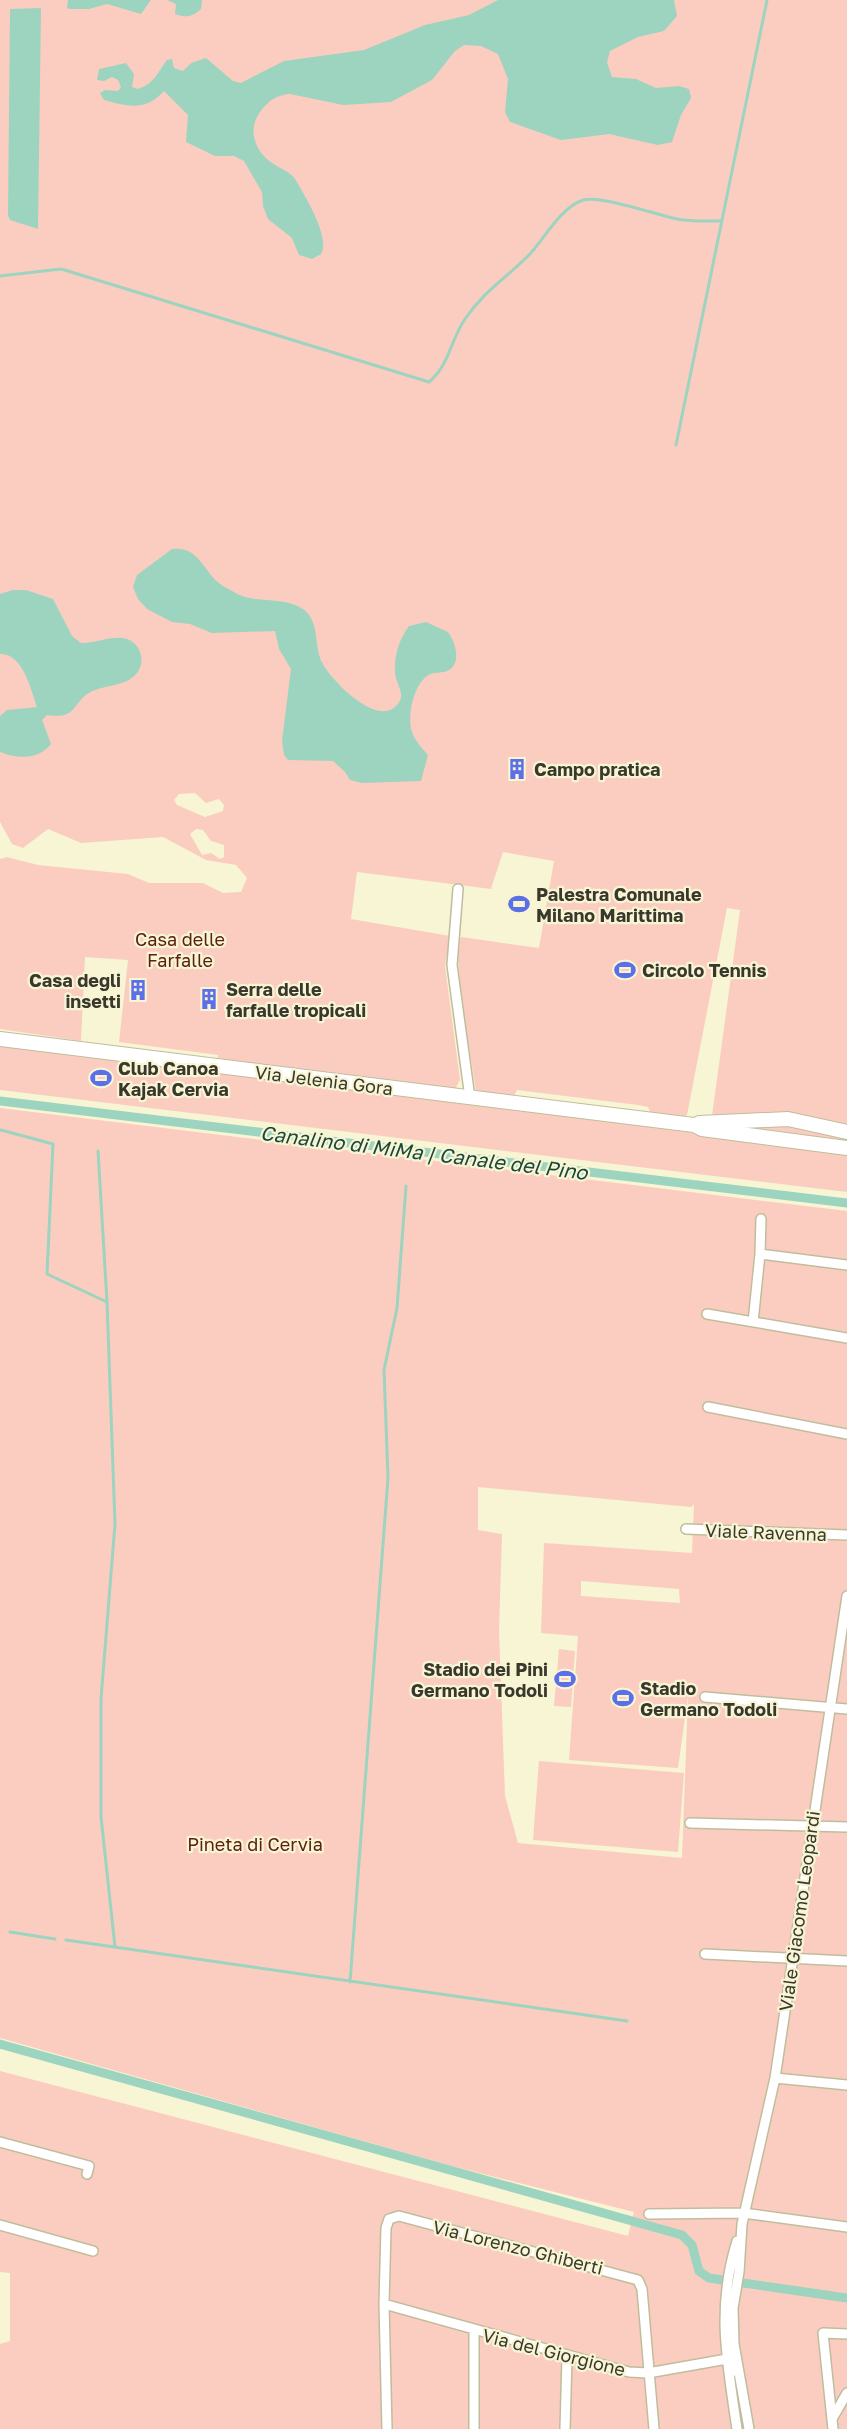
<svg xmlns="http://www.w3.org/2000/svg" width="847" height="2429" viewBox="0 0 847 2429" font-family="'Golos Text',sans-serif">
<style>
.green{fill:#fbcdc0;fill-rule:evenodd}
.water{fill:#9cd4c0}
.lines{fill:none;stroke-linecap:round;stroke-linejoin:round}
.stream{stroke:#9cd4c0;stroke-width:3}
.canal{stroke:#9cd4c0;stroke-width:9}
.street-casing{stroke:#c0bd9e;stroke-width:12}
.secondary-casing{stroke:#c0bd9e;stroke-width:16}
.street{stroke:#fff;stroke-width:9}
.secondary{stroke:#fff;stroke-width:14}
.labels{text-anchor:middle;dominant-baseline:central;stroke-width:4.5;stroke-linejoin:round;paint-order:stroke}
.poi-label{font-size:18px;font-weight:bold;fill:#3a382c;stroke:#f7f5d4;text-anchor:start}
.park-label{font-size:18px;fill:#5d2010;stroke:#f7f5d4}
.street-label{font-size:18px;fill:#3a382c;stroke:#f7f5d4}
.water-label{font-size:20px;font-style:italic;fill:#19473a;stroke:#f7f5d4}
</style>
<rect width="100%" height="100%" fill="#f7f5d4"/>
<!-- green -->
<path class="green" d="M0,0H847V1128L712,1116L740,910L727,908L687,1115L678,1118L650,1112L648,1107L638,1105L517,1090L514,1096L476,1091L461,998L458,960L460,940L461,937L539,948L554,861L503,852L491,889L357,872L351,919L450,936L445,966L460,1080L454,1091L217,1061L218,1055L119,1042L128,960L85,957L81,1041L0,1029V859L7,857L38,865L128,874L149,883H203L223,893L241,892L247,878L236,865L206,860L163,837L81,843L48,829L23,848L12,844L0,822ZM195,793L206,803L219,799L224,805L223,811L205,817L177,805L174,800L179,794ZM196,829L203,830L211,841L224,845V857L220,859L211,853L202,855L190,834Z
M0,1045L847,1152V1192L0,1090Z
M0,1108L847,1211V2429H0V2344L10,2341V2273L0,2272V2071L628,2236L634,2212L452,2166L0,2038ZM478,1487L691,1507L694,1504L692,1553L544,1543L541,1633L578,1636L569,1760L678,1768L688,1696L682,1858L518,1843L505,1796L499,1630L502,1534L478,1530ZM581,1581L679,1589L680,1603L581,1596Z
M705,1125H792L847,1135V1144Z
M559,1649L575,1651L571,1707L554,1706Z
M539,1761L684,1773L678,1852L533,1840Z"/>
<!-- water -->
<path class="water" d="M68,0H151L141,14L107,4L89,9H69L67,8Z
M167,0H202L201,9C192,17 187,18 175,14L176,4Z
M498,0H674L677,16L664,31L638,37L610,51L607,62L612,77L636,79L656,88L679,86L689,89L691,98L681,115L672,142L658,145L609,134L561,140L510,122L505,112L508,79L498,54L481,46L464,45L455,51L432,80L391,102L343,105L290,94C276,95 268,101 260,112C247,130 255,151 272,163C279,168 291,172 295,179C304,194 331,238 321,254L312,259L299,255L292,238L268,219L263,206L262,192L244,161L234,156H215L186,142L188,115L164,91C146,111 129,107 104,100L100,93L105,90L118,91L121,87L118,80L112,77L104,81L97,80L99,69L126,63L134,74L132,87L138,89C155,83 157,73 167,60L172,59L174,68L183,71L191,63L206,58L233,81L241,83L284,61L364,50L425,25L469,15Z
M41,8L38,229L10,220L8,215L10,9Z
M172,549C201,545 203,575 225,587C231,590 238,595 245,597C263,602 287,598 303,609C321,622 313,648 323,664C333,682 378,729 398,704C406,694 396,684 395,673C394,655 399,640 409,626L426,622L448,632C455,641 462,662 449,670C443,674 433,671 427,676C413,686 407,717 412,732C415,741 422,748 428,755L421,781L362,783L350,780L345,772L333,761L288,760L284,755L282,741L291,669L279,649L275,631L212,633L190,624L172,622L147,609L138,599L133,587L137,575Z
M13,590H26L53,599L72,636L81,643C95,643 110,636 123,638C142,641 148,665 133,677C121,687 102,685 89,693C73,702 77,720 47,715L42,720L51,744C38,760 17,759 0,752V716L7,710L37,707C31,690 23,653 0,654V594Z"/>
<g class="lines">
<!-- stream -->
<path class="stream" d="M0,276L61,269L68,271L429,382C450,364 450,341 465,319C484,291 506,278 529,255C545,238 560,208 583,200C599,195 658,215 677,219C692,222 707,221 722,221
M676,445L767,0
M1,1130L53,1144L47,1274L107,1302
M98,1151L107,1302L115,1524L101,1699V1817L115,1947
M10,1932L55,1939
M66,1940L627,2021
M350,1982L388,1478L384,1370L397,1308L406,1186"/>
<!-- canal -->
<path class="canal" d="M0,1101L847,1203
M0,2044L682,2235L692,2245L699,2271L709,2278L847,2298"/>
<defs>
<path id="street" d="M458,889L452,965L470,1098
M760,1254L761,1219
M707,1314L847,1338
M753,1322L760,1254L847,1265
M708,1407L847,1434
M686,1529L847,1535
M705,1697L847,1709
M690,1823L847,1827
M705,1954L847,1961
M775,2078L847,2085
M0,2142L89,2166L87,2174
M649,2214L743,2213L847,2227
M0,2225L93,2251
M737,2241C716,2308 727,2361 737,2429
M384,2304L629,2372L648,2373L727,2359L735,2365L736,2371
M474,2331V2429
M832,2419L847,2393
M387,2429L384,2304L386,2228L389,2219L399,2216L638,2280L642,2289L654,2429
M565,2429L567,2357
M749,2429L734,2344L733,2308L739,2272L742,2224L775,2078L847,1596
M833,2429L823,2333L847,2334"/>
<path id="secondary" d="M0,1039L694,1125L702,1129L847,1148
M699,1123L788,1119L847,1132"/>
</defs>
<!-- street casing -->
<use href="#street" class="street-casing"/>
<!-- secondary casing -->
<use href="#secondary" class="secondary-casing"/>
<!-- street -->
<use href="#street" class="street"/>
<!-- secondary -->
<use href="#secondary" class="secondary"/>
</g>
<!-- icons -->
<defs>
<symbol id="building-bare" viewBox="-9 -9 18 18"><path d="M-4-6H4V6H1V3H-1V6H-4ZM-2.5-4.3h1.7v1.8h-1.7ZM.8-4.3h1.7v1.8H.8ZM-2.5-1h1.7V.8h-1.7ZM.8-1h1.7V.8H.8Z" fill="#5b6fe6" stroke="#f7f5d4" stroke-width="2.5" paint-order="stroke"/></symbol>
<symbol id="stadium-bare" viewBox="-9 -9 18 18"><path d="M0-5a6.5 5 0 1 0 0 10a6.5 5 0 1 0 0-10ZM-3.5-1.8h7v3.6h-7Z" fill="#5b6fe6" stroke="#f7f5d4" stroke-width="2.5" paint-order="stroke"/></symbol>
</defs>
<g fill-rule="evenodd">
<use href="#building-bare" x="502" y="754" width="30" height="30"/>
<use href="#stadium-bare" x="504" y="889" width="30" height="30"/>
<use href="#stadium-bare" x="610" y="955" width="30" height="30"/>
<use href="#building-bare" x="123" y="975" width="30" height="30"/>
<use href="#building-bare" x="194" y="984" width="30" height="30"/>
<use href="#stadium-bare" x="86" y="1063" width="30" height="30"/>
<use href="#stadium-bare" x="550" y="1664" width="30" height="30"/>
<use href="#stadium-bare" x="608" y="1683" width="30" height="30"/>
</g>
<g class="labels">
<!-- poi labels -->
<g class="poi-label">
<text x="534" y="769">Campo pratica</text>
<text x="536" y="894">Palestra Comunale<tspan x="536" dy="21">Milano Marittima</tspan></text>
<text x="642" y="970">Circolo Tennis</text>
<text x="121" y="980" text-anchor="end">Casa degli<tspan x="121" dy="21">insetti</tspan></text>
<text x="226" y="989">Serra delle<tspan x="226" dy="21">farfalle tropicali</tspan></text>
<text x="118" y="1068">Club Canoa<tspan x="118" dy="21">Kajak Cervia</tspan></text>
<text x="548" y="1669" text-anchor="end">Stadio dei Pini<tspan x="548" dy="21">Germano Todoli</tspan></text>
<text x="640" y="1688">Stadio<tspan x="640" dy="21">Germano Todoli</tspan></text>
</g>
<!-- park labels -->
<g class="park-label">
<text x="180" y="939">Casa delle<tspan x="180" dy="21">Farfalle</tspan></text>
<text x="255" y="1844">Pineta di Cervia</text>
</g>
<!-- street labels -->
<g class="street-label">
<text transform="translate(324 1080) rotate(7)">Via Jelenia Gora</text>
<text transform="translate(766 1532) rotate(2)">Viale Ravenna</text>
<text transform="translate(799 1911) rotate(-82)">Viale Giacomo Leopardi</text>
<text transform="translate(518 2247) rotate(14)">Via Lorenzo Ghiberti</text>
<text transform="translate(554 2352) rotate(14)">Via del Giorgione</text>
</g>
<!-- water labels -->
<g class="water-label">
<text transform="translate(424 1152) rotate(7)">Canalino di MiMa | Canale del Pino</text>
</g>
</g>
</svg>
